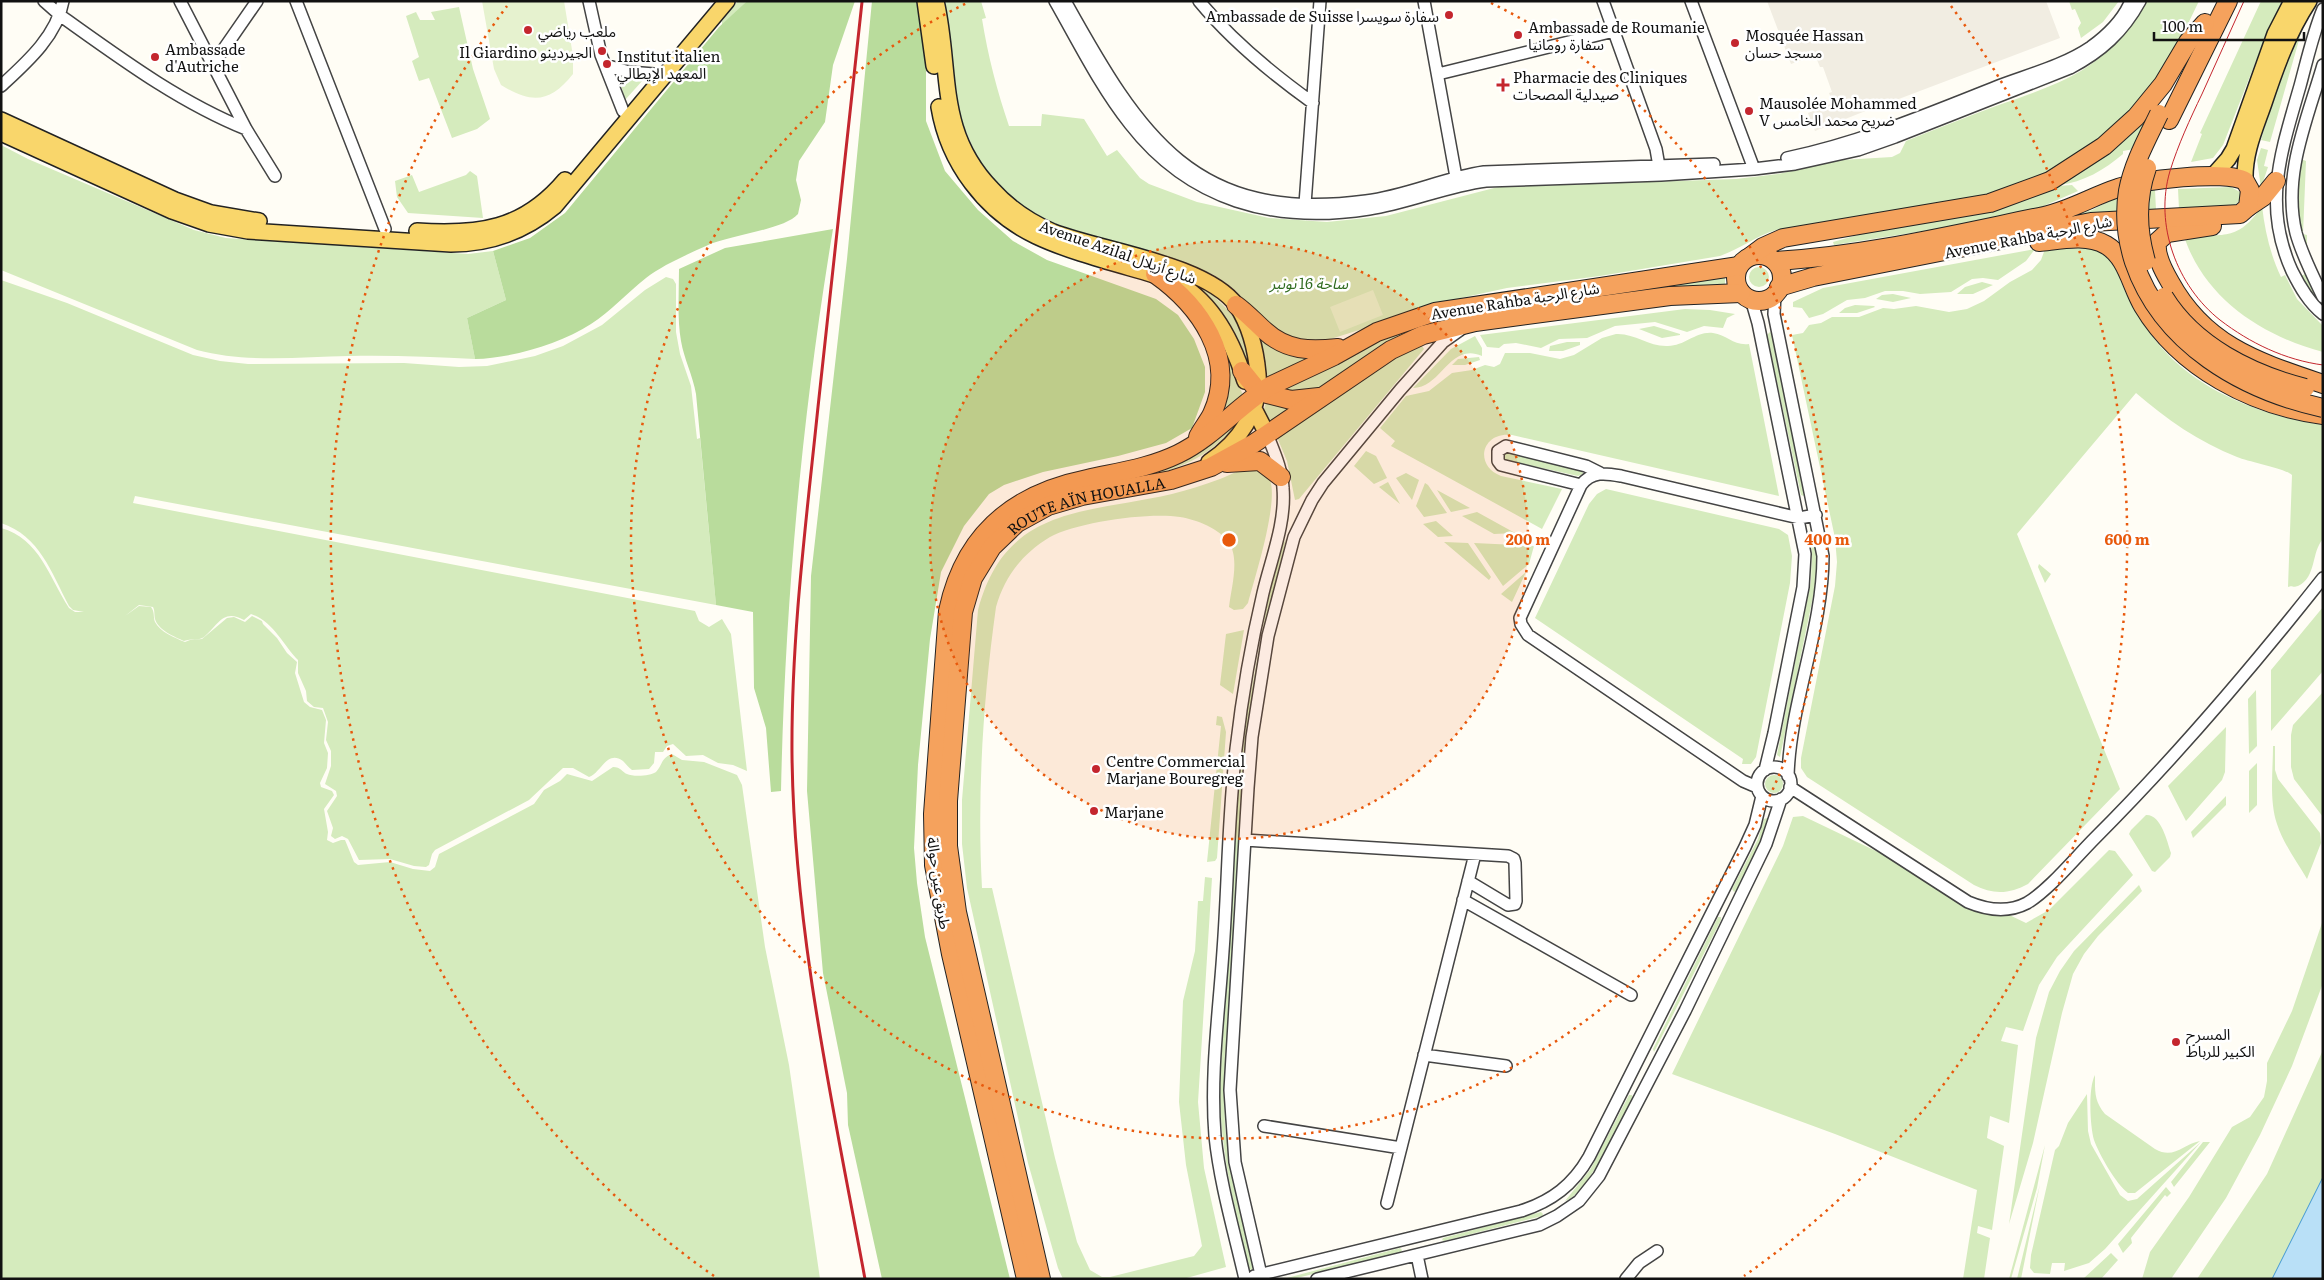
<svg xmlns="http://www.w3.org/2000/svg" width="2324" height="1280" viewBox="0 0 2324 1280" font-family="Literata,'Noto Sans Arabic',serif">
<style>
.green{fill:#d5ebbd}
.forest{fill:#b9dc9c}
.pitch{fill:#e6f2cf}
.plaza{fill:#f1ede2}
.water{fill:#b9e0f7;stroke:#3f96cf}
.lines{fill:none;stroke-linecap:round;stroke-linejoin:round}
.minor-casing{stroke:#444;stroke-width:14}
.major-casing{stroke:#222;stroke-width:18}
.highway-casing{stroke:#222;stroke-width:20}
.minor{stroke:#fff;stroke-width:11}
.major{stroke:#f9d66b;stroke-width:15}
.highway{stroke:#f5a25d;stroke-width:18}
.tram{stroke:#c4262e;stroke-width:1}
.rail{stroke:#c4262e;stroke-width:3}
.highway-bridge-casing{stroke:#222;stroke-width:20;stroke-linecap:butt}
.highway-bridge{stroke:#f5a25d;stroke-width:18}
.ring{fill:none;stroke:#e8590c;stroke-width:2.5;stroke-dasharray:2.5 5}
.poi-dot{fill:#c4262e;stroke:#fff;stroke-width:2}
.labels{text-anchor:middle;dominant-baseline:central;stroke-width:5;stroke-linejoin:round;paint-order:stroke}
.poi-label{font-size:15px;fill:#111;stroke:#fff;text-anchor:start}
.street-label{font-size:15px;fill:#111;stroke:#fff}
.park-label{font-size:15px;font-style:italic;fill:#2f6b1f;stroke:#fff}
.centre{fill:#e8590c;stroke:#fff;stroke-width:2.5}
.ring-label{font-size:15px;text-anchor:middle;font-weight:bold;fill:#e8590c;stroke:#fff;stroke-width:5;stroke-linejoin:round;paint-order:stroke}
</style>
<rect width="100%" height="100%" fill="#fffdf5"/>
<!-- green -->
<path class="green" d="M738,1H747L722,25V21Z
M945,1H981L986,18L982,19C988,56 997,91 1009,126H1041L1042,114L1084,119L1107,156L1117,150L1140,178L1149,184L1197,202L1269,218L1327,222L1386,216L1498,187L1736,179L1778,174L1842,160L1892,157L1900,153L1906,141C1936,129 1966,117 1996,106C2064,82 2109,69 2144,1H2199L2168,65L2138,103L2099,140L2054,171L1989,195L1776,230C1756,236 1740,249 1720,256L1600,276L1507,288L1461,298L1321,342H1295L1264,323L1236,291L1214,275L1189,265L1101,240L1049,221L1022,206L998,185L979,161L960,118Z
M2069,1H2119L2103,22L2081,38L2078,28L2081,23L2075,9L2072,10Z
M2261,1H2282L2265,38L2223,145L2213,158L2191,162L2202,134L2200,133Z
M459,7L473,69L490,119L477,129L452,138L429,78L419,81L412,61L419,57L406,16L416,12L420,20H435L431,12Z
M2305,19L2270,142L2261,140L2280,73Z
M618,74L643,80L625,100Z
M2153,111L2134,149L2123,151V154C2104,170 2084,182 2059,185Z
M1,145L28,159L194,230L226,238L468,254L493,251L506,300L467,318L475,359C433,357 391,355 349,356C299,357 246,363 197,350L1,270Z
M2261,148L2268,150L2264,166L2268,167L2261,188L2257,160Z
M2301,159L2306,161L2303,234L2307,235V246C2292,219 2297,188 2301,159Z
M470,171L477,176L483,218L408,213L397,197L395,181L412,175L419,192L466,175Z
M2072,185L2078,191L2039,208L1950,227L1834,245L1833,242L1872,231L2033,196L2058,186Z
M2231,187L2240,192V200L2235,205L2179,209L2178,189Z
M2155,190L2156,210H2142V191Z
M2121,195L2119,213L2066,218L2092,210Z
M2262,206C2265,231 2270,254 2281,277L2285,275L2297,299L2323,326V352C2262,336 2204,298 2184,236C2223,234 2238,242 2262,206Z
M2089,248C2098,250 2107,254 2112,261C2118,269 2120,280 2124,289C2133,310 2146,329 2161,347C2201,393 2264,416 2323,425V539C2311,552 2317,577 2298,586C2292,588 2293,585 2288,587L2292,475C2284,468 2249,462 2237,457C2199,442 2166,419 2136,393L2017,534L2120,789L2028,884C2010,894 1993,895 1974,885L1807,777L1801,768V758L1835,586L1837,562L1835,538L1792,335L1803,333L1809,325L1821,323L1832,317H1859L1883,308L1894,309L1916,306L1949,312L1967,309L1984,301L2010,282L2032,270L2041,260L2045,249Z
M2035,249L2026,261L1998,280L1983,278L1972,279L1951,292L1920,294L1903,291H1885L1865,298L1847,300L1823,314L1809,318L1802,308L1793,307V302L1823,288Z
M1749 277a10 10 0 1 1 20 0a10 10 0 1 1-20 0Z
M2307,273L2319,300L2317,302L2301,276Z
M666,277L673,279L676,284V332L680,354L691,386L697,439L700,438L716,605L135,496L133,503L695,611L699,621L709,627L722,619L731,634L747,771L733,765L718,763L703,755L686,756L673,744L667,746L663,752H655L654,763L649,769L632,770C628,767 626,764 623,761C607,749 601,773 589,777L573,768H563L529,800L435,850L432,854L429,865L426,867L414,866L390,859L359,860L348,839L342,836L335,839L331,836L333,828L327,811L337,796L336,791L325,784L331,766V751L326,740L328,722L323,708L314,707L307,701L306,691L298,673V660C283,645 273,621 251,614L244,620C223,608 218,625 204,637C198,641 191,638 184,641C175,637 158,630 155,619C154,614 155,611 153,607L139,605L125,616L139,606L151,607C155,612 153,617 155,622C160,632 175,638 185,642L190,640L202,639L227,618L234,617L245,622L252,616L262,621L263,624L277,638L287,653L297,662L295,673L304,702L310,707L322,710L326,720L324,743L328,753L327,768L320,783L321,787L332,791L334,795L324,809L328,832L327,840L333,843L341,840H345L354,862L358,865L390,862L413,869L430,871L435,867L439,854L534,804L544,790L560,781L567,774L592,781L613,767C621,767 622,772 627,774C633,777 651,776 656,772C663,764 661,758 672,754L682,760L704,762L737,775L742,785L765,947L789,1065L820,1279H1V528C40,539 49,577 69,608L75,612H84L73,610L69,606C51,572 40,536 1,523V280L67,303L193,355L220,361L248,364L404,363L459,367L487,366L535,356L563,346L602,325L645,290Z
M1725,277V284L1672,287L1476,314L1315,389L1306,392L1276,390L1366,345L1409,328L1470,312Z
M1982,282L1993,285L1973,294H1957L1965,287Z
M1201,286C1225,304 1251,330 1248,362L1223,314L1198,289Z
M1893,294L1911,298L1893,302L1876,299L1882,295Z
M1855,305L1874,306L1875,307L1857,313H1839L1845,308Z
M1685,309L1710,310L1735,314L1727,318L1723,328L1704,326L1687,332L1655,322L1615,326L1587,338L1559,339L1541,348L1516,343L1504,344L1499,348L1487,347L1480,335Z
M1252,325L1313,356L1266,383Z
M1654,326L1680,334V335L1662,338L1639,329Z
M1770,332L1773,334L1804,496L1801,495L1767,335Z
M1616,334C1635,333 1649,347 1668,346C1685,346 1696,331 1713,333C1727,335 1734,346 1749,344L1779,496L1512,435C1482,431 1473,465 1501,476L1562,489L1542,529L1391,446L1395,441L1380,428L1406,396L1429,391L1452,373L1472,370L1485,365L1494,367L1500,364L1505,353H1530L1560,359L1574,355L1602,338Z
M1475,336L1482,348V356C1449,342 1442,388 1413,388L1451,349Z
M1567,342H1580V345L1563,351H1549L1550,346Z
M1422,346L1424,349L1299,499L1295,500L1287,461L1277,437L1396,358Z
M1479,357L1480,360L1465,365H1452L1458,359Z
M1227,363L1230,365L1243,395L1228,409L1221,404Z
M1267,398L1292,406L1267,429L1263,413Z
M1231,423L1234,427C1211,454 1185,467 1151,475V473Z
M1366,451L1376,456L1387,478L1374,484L1354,466Z
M1505,451L1582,469L1583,474L1578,476L1506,460L1503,459L1502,453Z
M1252,466C1257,469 1265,472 1268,476C1282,494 1254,580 1248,603L1243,609L1234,610L1229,607C1231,589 1240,559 1229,543C1219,528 1197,520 1180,517C1149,512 1077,522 1050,537C1022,554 1005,576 996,607C983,700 977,795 982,888H992L1055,1158L1077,1242L1090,1270L1102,1277H1110L1194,1256L1202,1246L1186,1165L1179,1102L1183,1001L1195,951L1198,901H1203L1205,877L1212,878L1198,1102L1204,1168L1226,1267L1183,1279H1063L1058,1268L1028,1163L967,888L962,844V800L978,610C1006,505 1085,514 1172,494C1188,490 1204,485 1220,479C1230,475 1241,469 1252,466Z
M1406,473L1419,480L1412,500L1396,478Z
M1388,482L1400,504L1379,487Z
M1425,483L1428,485L1447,513L1424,517L1416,506Z
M1606,489L1779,529L1788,535L1792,556L1790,583L1756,757L1751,764H1742L1743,759L1535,618L1589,504L1597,494Z
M1437,490L1470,508L1451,512Z
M1477,512L1515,533L1494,534L1462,516Z
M1436,521L1453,536L1438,537L1423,524Z
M1811,529L1817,552L1816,582L1780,757L1777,755L1811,581L1812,553L1809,532Z
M1286,539L1261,646L1245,756L1224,1083L1225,1126L1230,1167L1253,1267L1252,1270L1249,1269C1234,1207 1219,1147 1220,1082L1238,793L1246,719L1271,584L1280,549Z
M1444,542L1468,543L1491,577L1489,580Z
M1474,543L1534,546L1529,564L1503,586Z
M2039,564L2051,574L2045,583L2038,567Z
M1526,572L1512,602L1501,594Z
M2323,607V671L2271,731V670Z
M1244,630L1233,694L1220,685L1226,634Z
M2256,690L2257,746L2249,754L2248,699Z
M2323,692V817L2294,779L2291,767V735L2293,725Z
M1217,716L1222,717L1226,732L1217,858L1215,861L1207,862L1221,726L1216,725Z
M2226,727L2225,772L2222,780L2186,821L2168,786Z
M2273,746H2275V770L2278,779L2320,833L2321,843L2307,879C2297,862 2283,843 2277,824C2269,800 2273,771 2273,746Z
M2257,763V805L2249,813V771Z
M1765 784a9 9 0 1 1 18 0a9 9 0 1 1-18 0Z
M2226,796V805L2193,838L2191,832Z
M2146,815C2161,814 2167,841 2171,853L2170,857L2155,872L2152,871L2129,834L2131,830Z
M1803,816L2026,923L2049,910L2109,850L2115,851L2133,875L2057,957L2039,985L2023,1031L2006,1027L2001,1041L2018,1045L2009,1123L1990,1116L1987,1138L2004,1146L1992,1230L1978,1226L1977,1233L1990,1238L1984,1279H1963L1977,1190L1835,1134L1672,1074L1783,846L1793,817Z
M1767,818L1769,820L1761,841L1737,890L1734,892L1732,889L1758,839L1764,819Z
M2139,885L2142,891L2098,936L2084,954L2073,974L2062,1013L2033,1143L2009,1224L2036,1038L2049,992L2060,971L2074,951Z
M1718,917H1721V920L1654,1052L1653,1049Z
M2323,920V983L2292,1066L2260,1135L2226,1198L2171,1279H2142L2150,1252L2189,1197L2232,1127L2250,1117L2264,1097L2267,1081V1063L2292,1011Z
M2323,1050V1177L2272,1279H2197L2267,1174Z
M2095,1075C2095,1091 2094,1101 2105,1114L2155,1149C2174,1160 2183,1144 2200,1141L2135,1193H2128C2116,1184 2099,1154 2094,1140C2090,1126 2088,1088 2095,1075Z
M2087,1094L2088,1131L2091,1144L2120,1195L2128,1201L2137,1199L2201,1142L2105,1249L2089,1263L2064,1271L2065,1263H2052L2050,1274L2034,1273L2030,1268L2031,1255L2055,1150L2059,1146L2068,1123Z
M1629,1095H1632L1633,1098C1622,1119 1587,1196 1565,1201L1590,1170Z
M2203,1142H2210L2174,1187L2171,1182Z
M2045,1145L2037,1188L2011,1279H2009Z
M2040,1184L2021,1279H2017Z
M2166,1187L2171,1193L2167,1197L2165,1195L2131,1238L2132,1243L2123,1253L2118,1244Z
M1541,1212L1543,1214L1542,1216L1444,1241L1442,1240L1443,1238Z
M1400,1248L1402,1250L1401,1252L1293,1279H1283Z
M2111,1253L2118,1260L2101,1279H2083Z"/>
<!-- forest -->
<path class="forest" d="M747,1H855L833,65L825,122L799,161L796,180L801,200L798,214C784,230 729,235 706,246C686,255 663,265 646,278C627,293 611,311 591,324C560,344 512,358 475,359L467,318L506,300L493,251L530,238L565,213L719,27Z
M872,1H916L926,50V121L945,171L978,210L1013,241L1047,260L1156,299L1178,315L1194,339L1205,367V392L1192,428L1166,443L1118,456L1043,472L1004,485L989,494L964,526L941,572L930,639L918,765L914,848L917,883L925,937L1010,1279H882L848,1125L847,1093L823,973L807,791L811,576L847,259Z
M833,229C802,415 785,602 781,791L771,792L766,728L754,688L753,612L716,605L696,394C693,376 684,359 681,341C677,318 679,293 679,269L725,248Z"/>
<!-- pitch -->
<path class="pitch" d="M482,1H564L573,56V74C550,103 532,104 501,85L494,69Z
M1373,290L1383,315L1340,332L1330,307Z"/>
<!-- plaza -->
<path class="plaza" d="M1767,1H2046L2060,38L1875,108L1873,105L1867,107L1868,110L1815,131L1808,113L1833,103L1829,93L1832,92L1823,67H1820L1815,55L1791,64Z"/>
<!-- water -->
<path class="water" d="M2323,1177V1279H2272Z"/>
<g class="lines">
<defs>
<path id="minor" d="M44,1L61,16C120,58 179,102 246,129
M180,1L246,129L275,176
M296,1L385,229
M589,1L601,55L623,111
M1055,1C1079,43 1100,86 1130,124C1190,201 1274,224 1369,209C1409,203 1446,186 1486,181L1661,175L1754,169L1795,164L1858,150L1895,137L2070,68C2101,52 2123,32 2140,1
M1065,1C1140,136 1194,224 1366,201C1407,196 1443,178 1484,172L1714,164
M1199,1C1232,41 1271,73 1313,103
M1424,1L1456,177
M1603,1L1656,149L1660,172
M1691,1L1754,169
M2323,9C2313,33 2307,60 2300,86C2281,152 2262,205 2292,271C2300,287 2309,303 2323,314
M605,65L629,72L654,74
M2323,65C2307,120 2282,176 2296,233C2302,255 2313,276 2323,297
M212,66L257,1
M1438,74L1614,31
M1,86C26,63 57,36 63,1
M1787,158C1859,143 1928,114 1996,87C2027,75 2063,66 2091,47C2106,36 2121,22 2129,5
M1305,204L1320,1
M1775,294L1774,314L1823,556C1823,629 1790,702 1788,776
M1751,299L1758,323L1805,554L1803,587L1774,733L1765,770
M1581,485L1501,465L1498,461V451L1506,446L1586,466L1600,473
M1757 784a17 17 0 1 1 34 0a17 17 0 1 1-34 0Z
M1757,787L1743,781L1528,635L1521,624L1520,618L1581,485C1592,471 1605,473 1621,476L1799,518L1816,515
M1790,787L1968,902C1987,910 2008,913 2027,903C2049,890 2076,857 2095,838C2177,756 2251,669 2323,578
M1245,840L1508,856L1514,859L1515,863L1516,901L1515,904L1508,905L1468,881
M1463,900L1631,995
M1424,1055L1506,1066
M1264,1126L1401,1148
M1387,1203L1475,854
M1417,1255L1422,1279
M1254,1276L1521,1211C1552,1201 1573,1185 1589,1157L1745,847L1755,825L1762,796
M1245,1279C1234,1231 1220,1184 1215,1136C1210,1074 1219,1012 1223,951C1228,884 1228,816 1236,749C1242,697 1251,644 1263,593C1271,559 1286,523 1283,488C1282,469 1274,452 1267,434
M1262,1279L1235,1162L1230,1090L1248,788L1252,737L1268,636L1294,537L1312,500L1323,483L1400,390L1443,342L1460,330
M1317,1279L1539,1225L1557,1216L1579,1201L1599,1176L1685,1011L1766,844L1781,799
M1626,1279L1639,1263L1657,1251"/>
<path id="major" d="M925,1L934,66
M936,1C952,71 936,131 992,189C1009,208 1030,222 1053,232C1102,251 1207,264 1237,306C1250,326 1256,351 1258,374C1261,411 1239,442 1209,462
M939,107C948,162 985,212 1036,236C1076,255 1131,267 1174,281C1212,300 1233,342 1245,381
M1,120L175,200L211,213L259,221
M1,133L172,211L209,224L248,231L451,244C491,244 524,232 555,206L727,1
M2212,177L2228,159L2234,149L2275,34L2292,1
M2245,181C2244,153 2255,129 2264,103C2276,67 2288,33 2309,1
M417,231C478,235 523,230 565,180
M1251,403L1267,434"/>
<g id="highway">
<path d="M2169,120L2228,1"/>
<path d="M2248,207L2263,197L2276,181"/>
<path d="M2212,226L2167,233L2157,242C2155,255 2163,270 2170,282C2205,346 2258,362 2323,384"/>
<path d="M2039,242C2060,240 2087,234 2106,245C2127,257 2131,286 2143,306C2180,368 2253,406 2323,415"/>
<circle cx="1759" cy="278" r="23"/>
<path d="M1751,256L1763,247L1783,238L1990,203L2050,181L2104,146L2136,117L2163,84L2188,42L2205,23"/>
<path d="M1775,261C1865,256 1956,234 2044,216C2071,210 2093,196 2118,188C2140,180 2226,170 2245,181L2250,190L2248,207L2240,214L2091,222L1813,277L1779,287"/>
<path d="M1155,274C1199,305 1238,358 1212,414C1208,422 1202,429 1198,437"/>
<path d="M1236,305C1247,313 1255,322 1265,331C1287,351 1310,351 1338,348"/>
<path d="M1242,371L1259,392L1291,400L1319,397"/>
<path d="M1227,463L1260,461L1281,477"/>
<path d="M1026,1279L951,954L934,865L933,814L948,611C964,535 1013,494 1087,479C1118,472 1149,468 1178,454C1213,437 1238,406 1270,386L1334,356L1377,332L1435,312L1739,266"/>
<path id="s1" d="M1041,1279L957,912L948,846V801L963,612L973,578L992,547L1017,523L1048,506L1082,496L1171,480L1211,467L1253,444L1391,350L1423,335L1475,322L1670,296L1741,293"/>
</g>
</defs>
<!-- minor casing -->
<use href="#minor" class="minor-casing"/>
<!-- major casing -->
<use href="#major" class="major-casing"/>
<!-- highway casing -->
<use href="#highway" class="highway-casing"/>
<!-- minor -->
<use href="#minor" class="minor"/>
<!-- major -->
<use href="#major" class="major"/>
<!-- highway -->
<use href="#highway" class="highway"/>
<!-- tram -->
<path class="tram" d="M2244,1C2230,32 2216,63 2202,94C2190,119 2178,145 2170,171C2154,225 2177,286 2220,320C2250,343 2285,360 2323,365"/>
<!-- rail -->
<path class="rail" d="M862,2C848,137 833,272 818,407C806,523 791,638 792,755C794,932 833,1105 865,1279"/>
<defs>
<path id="highway-bridge" d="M2159,114C2147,139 2133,164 2128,191C2124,215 2127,240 2134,262C2162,344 2242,390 2323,408
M2146,261C2137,230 2136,199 2147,168
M2164,297C2194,346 2251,374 2305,388"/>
</defs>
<!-- highway-bridge casing -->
<use href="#highway-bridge" class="highway-bridge-casing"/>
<!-- highway-bridge -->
<use href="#highway-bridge" class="highway-bridge"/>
</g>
<!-- distance rings -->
<circle cx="1229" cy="540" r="299" fill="#e8590c" fill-opacity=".12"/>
<g class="ring">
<circle cx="1229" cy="540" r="299"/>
<path d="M1491 3A598 598 0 1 1 967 3"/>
<path d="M714 1276A898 898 0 0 1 507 6M1951 6A898 898 0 0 1 1744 1276"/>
</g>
<!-- markers -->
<g class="poi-dot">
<circle cx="1449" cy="15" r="5"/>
<circle cx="528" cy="30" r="5"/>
<circle cx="1518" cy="35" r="5"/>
<circle cx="1735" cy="43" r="5"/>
<circle cx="602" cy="51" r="5"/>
<circle cx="155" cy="57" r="5"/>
<circle cx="607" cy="64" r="5"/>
<path d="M1500.5 77.5h5v5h5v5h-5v5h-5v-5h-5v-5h5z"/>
<circle cx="1749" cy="111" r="5"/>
<circle cx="1096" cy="769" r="5"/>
<circle cx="1094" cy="811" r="5"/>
<circle cx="2176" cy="1042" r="5"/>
</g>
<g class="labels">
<!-- poi labels -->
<g class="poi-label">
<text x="1439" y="15" text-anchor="end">Ambassade de Suisse سفارة سويسرا</text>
<text x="1528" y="26">Ambassade de Roumanie<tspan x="1528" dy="17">سفارة رومانيا</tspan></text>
<text x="538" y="30">ملعب رياضي</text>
<text x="1745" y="34">Mosquée Hassan<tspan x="1745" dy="17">مسجد حسان</tspan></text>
<text x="165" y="48">Ambassade<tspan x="165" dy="17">d'Autriche</tspan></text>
<text x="592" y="51" text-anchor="end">Il Giardino الجيردينو</text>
<text x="617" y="55">Institut italien<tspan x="617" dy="17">المعهد الإيطالي</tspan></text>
<text x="1513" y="76">Pharmacie des Cliniques<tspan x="1513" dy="17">صيدلية المصحات</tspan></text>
<text x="1759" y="102">Mausolée Mohammed<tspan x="1759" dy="17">V ضريح محمد الخامس</tspan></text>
<text x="1106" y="760">Centre Commercial<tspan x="1106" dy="17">Marjane Bouregreg</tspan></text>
<text x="1104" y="811">Marjane</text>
<text x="2186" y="1033">المسرح<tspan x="2186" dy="17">الكبير للرباط</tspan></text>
</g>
<!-- street labels -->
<g class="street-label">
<text transform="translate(2028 236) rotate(-11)">Avenue Rahba شارع الرحبة</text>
<text transform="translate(1118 251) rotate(19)">Avenue Azilal شارع أزيلال</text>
<text transform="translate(1515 300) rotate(-9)">Avenue Rahba شارع الرحبة</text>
<text stroke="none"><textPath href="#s1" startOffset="856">ROUTE AÏN HOUALLA</textPath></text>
<text transform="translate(940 883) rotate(82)">طريق عين حوالة</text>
</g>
<!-- park labels -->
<g class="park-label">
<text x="1309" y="282">ساحة 16 نونبر</text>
</g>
</g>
<circle cx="1229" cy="540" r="8" class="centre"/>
<g class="ring-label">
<text x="1528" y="545">200 m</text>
<text x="1827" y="545">400 m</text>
<text x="2127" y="545">600 m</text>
</g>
<!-- border -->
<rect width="2324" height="1280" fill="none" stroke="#111111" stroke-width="5"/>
<!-- scale -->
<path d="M2154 32v8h150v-8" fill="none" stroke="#111111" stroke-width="2.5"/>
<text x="2162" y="32" font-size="15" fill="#111111" stroke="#ffffff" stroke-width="4" paint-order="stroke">100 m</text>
</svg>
